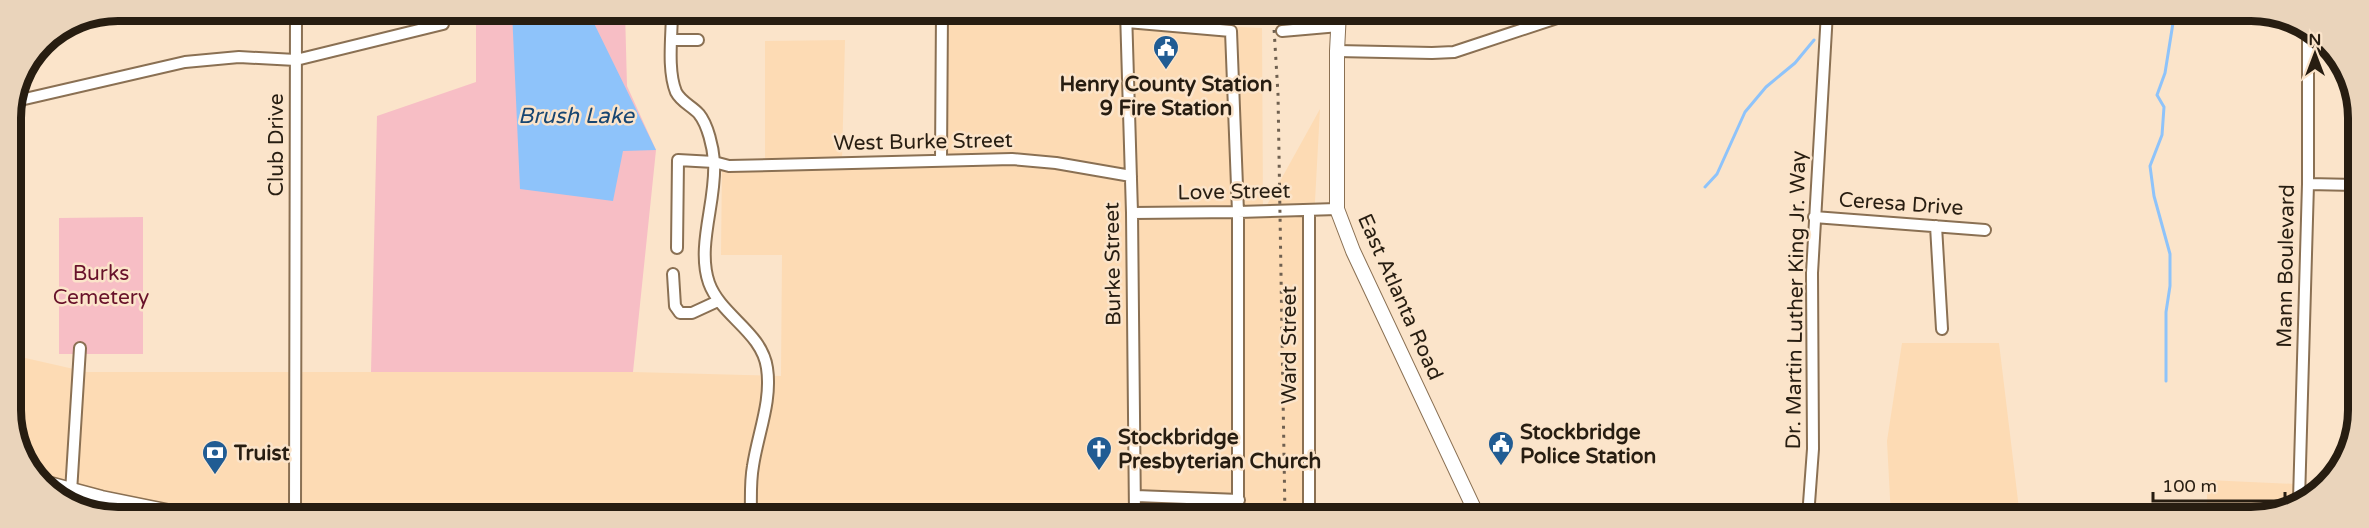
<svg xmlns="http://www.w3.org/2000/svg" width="2369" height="528" viewBox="0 0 2369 528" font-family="'Varela Round',sans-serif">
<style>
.built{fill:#fddbb4}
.green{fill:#f7bec5}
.water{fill:#8ec3fa}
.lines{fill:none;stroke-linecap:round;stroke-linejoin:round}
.stream{stroke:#8ec3fa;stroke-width:3}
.minor-casing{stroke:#8a7053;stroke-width:14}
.tertiary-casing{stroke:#8a7053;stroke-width:16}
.trunk-casing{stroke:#8a7053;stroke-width:21}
.minor{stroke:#fff;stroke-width:10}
.tertiary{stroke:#fff;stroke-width:14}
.trunk{stroke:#fff;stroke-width:18}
.rail{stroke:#6f6050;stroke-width:3;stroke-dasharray:3 6;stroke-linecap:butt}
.labels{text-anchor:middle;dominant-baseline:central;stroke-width:5;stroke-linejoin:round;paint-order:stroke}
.poi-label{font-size:21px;font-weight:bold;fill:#271d11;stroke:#fbe4ca;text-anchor:start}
.street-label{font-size:21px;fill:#271d11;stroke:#fbe4ca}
.park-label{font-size:21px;fill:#68112a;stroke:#fbe4ca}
.water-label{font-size:22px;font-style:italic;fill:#174672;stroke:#fbe4ca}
.rim{fill:none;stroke:#271d11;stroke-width:8}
</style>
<rect width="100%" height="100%" fill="#fbe4ca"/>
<!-- built -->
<path class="built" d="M943,11H1128L1129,22L1262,28L1263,212L1320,109L1309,312L1304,516L98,515L42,486L13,431L12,355L87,372H633L781,376L782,255H721L722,164H765V41L845,40L842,160H943Z
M1902,343H1999L2020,517H1891L1887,441Z
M2207,480L2296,484L2308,496L2258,517H2207Z"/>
<!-- green -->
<path class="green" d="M476,11H625L627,86L656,150L633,372H371L377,116L476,82Z
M143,217V354H59V218Z"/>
<!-- water -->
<path class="water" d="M512,11H588L656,150L623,151L613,201L520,189Z"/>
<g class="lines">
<!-- stream -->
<path class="stream" d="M1705,187L1717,174L1745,112L1766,87L1795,63L1814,40
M2166,381V312L2170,286V254L2154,196L2150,166L2162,135L2164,107L2157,95L2165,73L2173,23L2179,12"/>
<defs>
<path id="minor" d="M672,11C672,35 667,70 676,92C681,102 692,106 699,114C708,125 713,148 714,161C717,200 696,246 709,283C721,316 762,332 767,368C772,401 758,433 753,466C750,482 751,500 751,516
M1126,11L1132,213L1135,516
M2013,12H2021
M1127,22L1231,31L1238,212V516
M1282,31L1339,26
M673,40H698
M1337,51L1432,53L1454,52L1575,12
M16,101L185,62L239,57L296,60L443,24
M941,160L942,11
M2308,184L2356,185
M1132,213L1238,212L1337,209
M1814,217L1985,230
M1936,226L1942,329
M677,248L678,160L714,162L729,166L1012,159L1056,163L1131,176
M673,274L675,306L680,313H692L718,301
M71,492L80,348
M1136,496L1239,500
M2299,500L2308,184V32
M295,516L296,11
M1309,516V211
M1808,517L1813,449L1812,273L1827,12"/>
<path id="tertiary" d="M1339,12L1337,51V209L1353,251L1478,517"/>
<path id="trunk" d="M41,484L101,500L180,516"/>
</defs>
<!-- minor casing -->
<use href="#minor" class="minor-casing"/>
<!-- tertiary casing -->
<use href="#tertiary" class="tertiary-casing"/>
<!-- trunk casing -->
<use href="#trunk" class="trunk-casing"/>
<!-- minor -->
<use href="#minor" class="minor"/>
<!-- tertiary -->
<use href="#tertiary" class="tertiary"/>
<!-- trunk -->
<use href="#trunk" class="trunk"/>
<!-- rail -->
<path class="rail" d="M1273,12L1278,94L1285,516"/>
</g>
<!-- icons -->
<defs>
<symbol id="civic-pin" viewBox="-11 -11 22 30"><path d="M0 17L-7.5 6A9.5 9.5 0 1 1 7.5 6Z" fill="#215c93" stroke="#fbe4ca"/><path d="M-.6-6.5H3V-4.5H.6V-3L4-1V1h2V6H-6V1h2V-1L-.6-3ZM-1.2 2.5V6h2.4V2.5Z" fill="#fff"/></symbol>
<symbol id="church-pin" viewBox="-11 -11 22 30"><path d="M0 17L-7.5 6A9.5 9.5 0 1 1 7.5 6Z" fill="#215c93" stroke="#fbe4ca"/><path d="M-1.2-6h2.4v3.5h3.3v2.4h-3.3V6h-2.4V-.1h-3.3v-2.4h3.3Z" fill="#fff"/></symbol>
<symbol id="bank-pin" viewBox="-11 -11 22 30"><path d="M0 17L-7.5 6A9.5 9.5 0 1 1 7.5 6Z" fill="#215c93" stroke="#fbe4ca"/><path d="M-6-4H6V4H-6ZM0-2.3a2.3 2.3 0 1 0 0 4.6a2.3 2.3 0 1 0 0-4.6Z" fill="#fff"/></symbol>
</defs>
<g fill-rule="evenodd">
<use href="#civic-pin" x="1151" y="33" width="30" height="40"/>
<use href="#civic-pin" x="1486" y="429" width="30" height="40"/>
<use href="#church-pin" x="1084" y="434" width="30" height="40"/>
<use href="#bank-pin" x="200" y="438" width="30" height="40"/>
</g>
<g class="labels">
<!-- poi labels -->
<g class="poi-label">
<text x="1166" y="84" text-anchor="middle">Henry County Station<tspan x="1166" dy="24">9 Fire Station</tspan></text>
<text x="1520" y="432">Stockbridge<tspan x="1520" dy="24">Police Station</tspan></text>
<text x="1118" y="437">Stockbridge<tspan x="1118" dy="24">Presbyterian Church</tspan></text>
<text x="234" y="453">Truist</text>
</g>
<!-- street labels -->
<g class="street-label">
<text transform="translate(923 142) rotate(-1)">West Burke Street</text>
<text transform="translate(276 145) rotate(-90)">Club Drive</text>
<text transform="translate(1234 192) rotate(-1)">Love Street</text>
<text transform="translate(1901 204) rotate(4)">Ceresa Drive</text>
<text transform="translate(1113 264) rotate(-91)">Burke Street</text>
<text transform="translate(2286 266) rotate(-89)">Mann Boulevard</text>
<text transform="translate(1400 297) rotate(66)">East Atlanta Road</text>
<text transform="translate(1796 300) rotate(-89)">Dr. Martin Luther King Jr. Way</text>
<text transform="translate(1289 345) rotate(-90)">Ward Street</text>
</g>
<!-- park labels -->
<g class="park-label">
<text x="101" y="273">Burks<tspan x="101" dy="24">Cemetery</tspan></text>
</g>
<!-- water labels -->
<g class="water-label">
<text x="576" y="116">Brush Lake</text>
</g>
</g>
<!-- crop -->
<path d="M0 0H2369V528H0ZM118 21H2251A97 97 0 0 1 2348 118V410A97 97 0 0 1 2251 507H118A97 97 0 0 1 21 410V118A97 97 0 0 1 118 21Z" fill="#ead4bb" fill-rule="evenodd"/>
<path class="rim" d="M118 21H2251A97 97 0 0 1 2348 118V410A97 97 0 0 1 2251 507H118A97 97 0 0 1 21 410V118A97 97 0 0 1 118 21Z"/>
<!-- north arrow -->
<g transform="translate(2315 54)" stroke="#fbe4ca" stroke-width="4.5" paint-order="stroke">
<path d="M0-4.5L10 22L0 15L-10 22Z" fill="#271d11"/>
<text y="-9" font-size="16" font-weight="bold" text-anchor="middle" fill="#271d11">N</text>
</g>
<!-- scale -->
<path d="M2153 492v9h132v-9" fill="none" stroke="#271d11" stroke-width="3"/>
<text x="2162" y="492" font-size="18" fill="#271d11" stroke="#fbe4ca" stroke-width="4.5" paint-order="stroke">100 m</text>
</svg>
